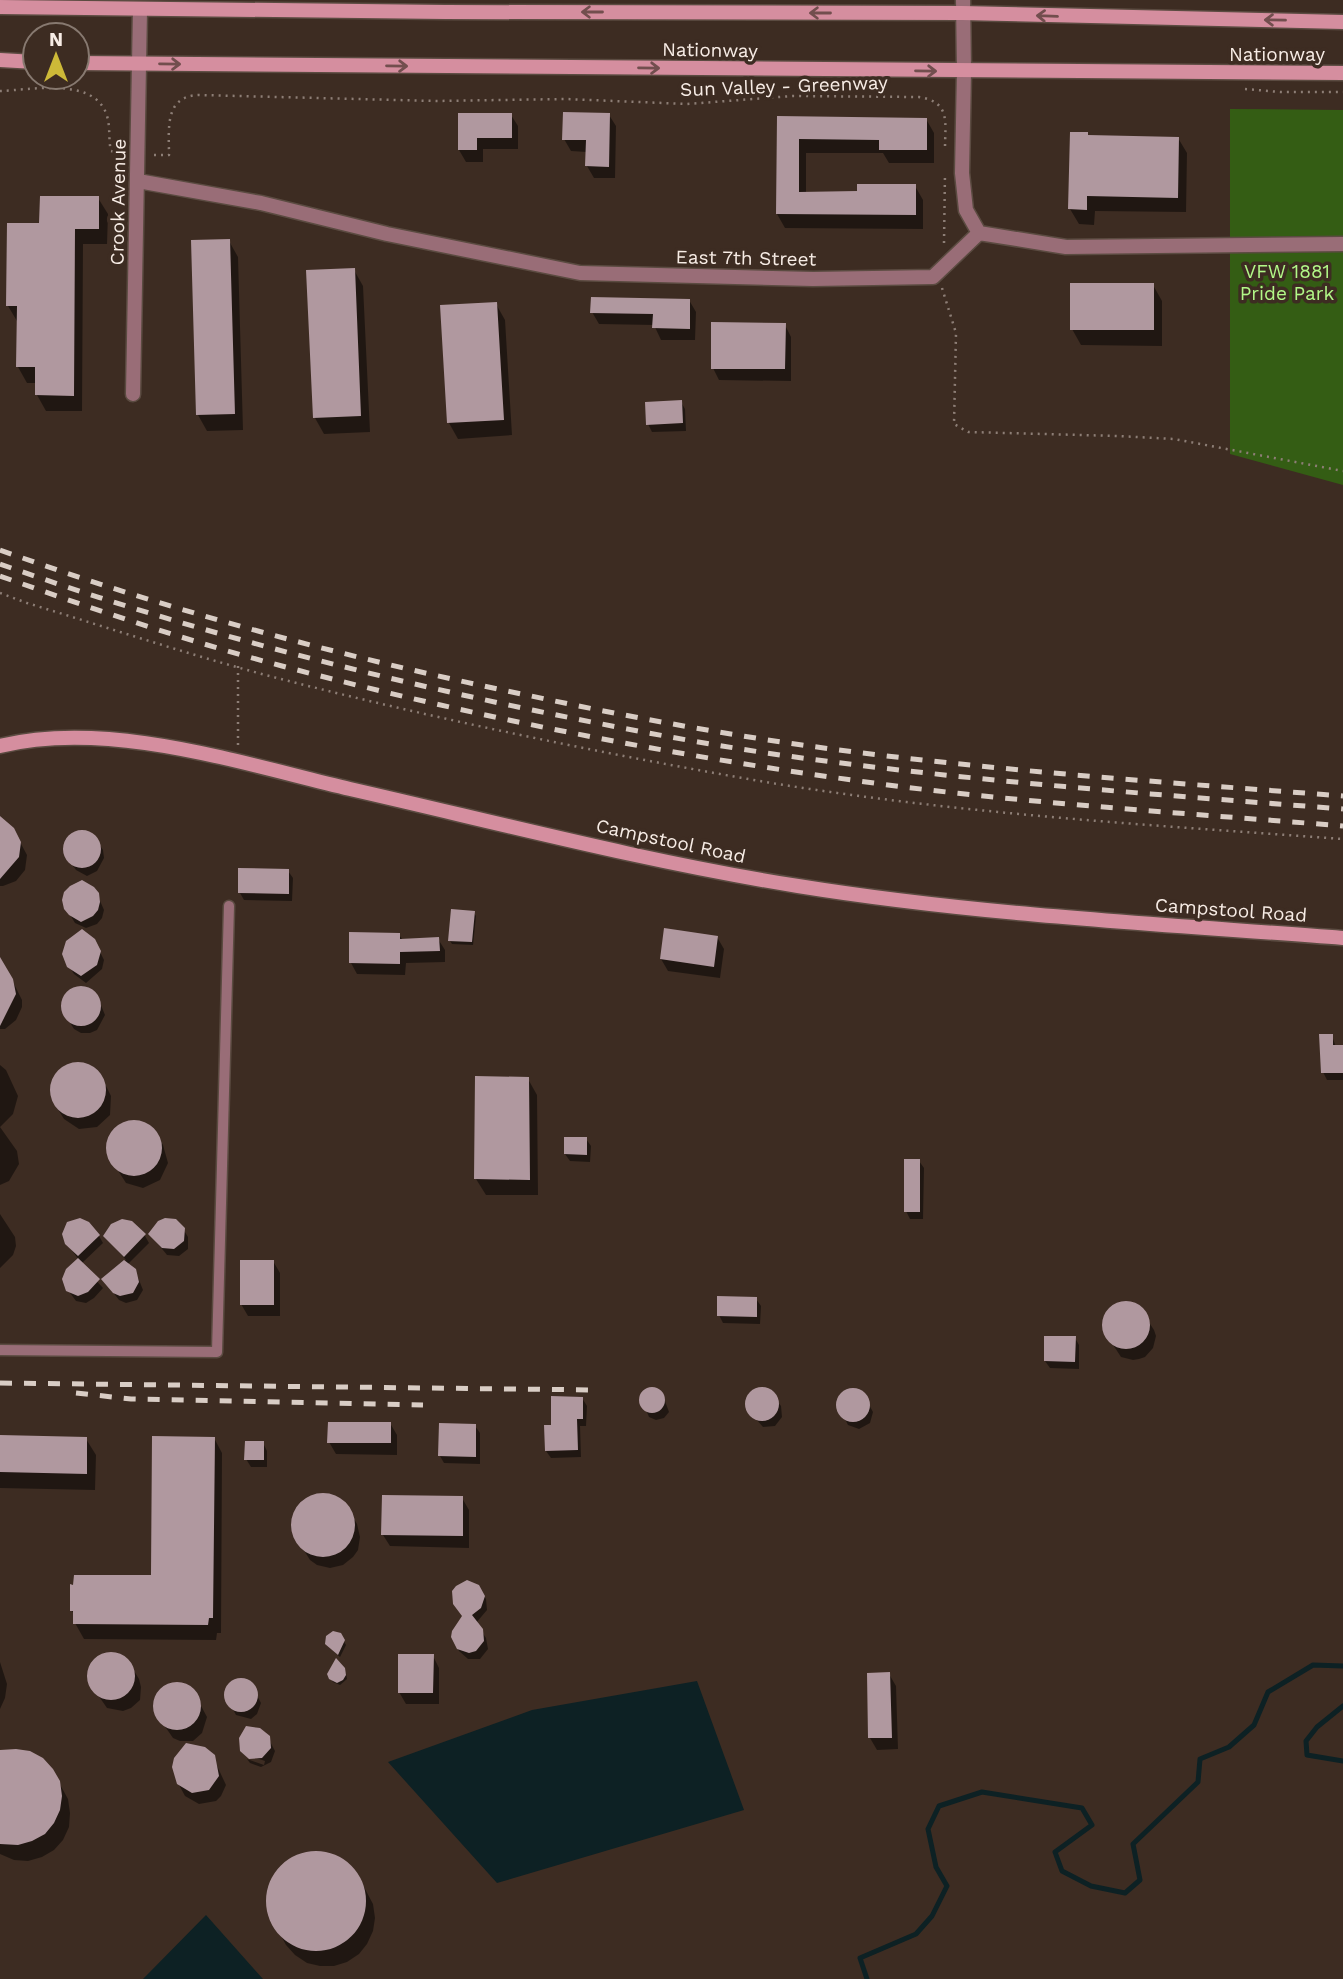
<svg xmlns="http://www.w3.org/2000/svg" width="1343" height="1979" viewBox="0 0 1343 1979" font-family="'Work Sans',sans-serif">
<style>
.green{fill:#345d14}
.water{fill:#0d2124}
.shadow{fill:#0007}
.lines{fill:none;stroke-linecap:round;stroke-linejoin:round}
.stream{stroke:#0d2124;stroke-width:5}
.building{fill:#b0989f}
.service-casing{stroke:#5b4b41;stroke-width:13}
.minor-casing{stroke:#5b4b41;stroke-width:17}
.tertiary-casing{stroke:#5b4b41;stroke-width:17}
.secondary-casing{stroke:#5b4b41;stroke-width:17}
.path{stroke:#8d7e76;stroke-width:2.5;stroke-dasharray:2 5;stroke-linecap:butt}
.service{stroke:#996d77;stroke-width:10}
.minor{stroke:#996d77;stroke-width:14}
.tertiary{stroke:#996d77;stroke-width:14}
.secondary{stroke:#d58e9f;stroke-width:14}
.rail{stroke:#d9cdc5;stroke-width:5;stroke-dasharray:12 12;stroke-linecap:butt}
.oneway{stroke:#724e4e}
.labels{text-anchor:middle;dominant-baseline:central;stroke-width:7;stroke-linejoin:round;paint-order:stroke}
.street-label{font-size:19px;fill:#f7ece5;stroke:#3d2c22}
.park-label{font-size:19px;fill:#b2f888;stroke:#3d2c22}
</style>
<rect width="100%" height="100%" fill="#3d2c22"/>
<!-- green -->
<path class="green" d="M1230,109L1343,110V485L1230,454Z"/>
<!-- water -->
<path class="water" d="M697,1681L744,1810L497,1883L388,1762L532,1710Z
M206,1915L263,1979H143Z"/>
<!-- shadow -->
<path class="shadow" d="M511,115L518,126V149H483V162H466L459,150Z
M609,115L616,126L615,178H594L587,166V152L571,151L564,139Z
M778,118L926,119L934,133V163H889L883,153H806V193H859L915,186L923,200V229L785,228L777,214Z
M1087,134L1089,137L1178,138L1187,153L1186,212L1095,211L1094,225L1079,224L1070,209Z
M98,198L108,214L107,244H83L82,411H46L37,395V383H27L18,367L17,321L8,306L41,225Z
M229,241L238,257L243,430L207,431L198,415Z
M354,270L363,286L370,432L324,434L315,418Z
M1153,285L1162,301V346L1081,345L1072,329Z
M689,300L696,312L695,340H661L654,325L599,324L592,312Z
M496,304L505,320L512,435L458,439L449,423Z
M785,325L791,337V381L719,380L713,368Z
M681,402L685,409L686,431L652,432L648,424Z
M0,821L13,829L27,855L25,870L16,881L3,886H0Z
M79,832L93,835L103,850L104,858L97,871L87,876L76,870L66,856L65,848L67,841Z
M288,871L293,878L292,901L244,900L240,893Z
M97,894L104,910L102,918L97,924L86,928L75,923L66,908Z
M474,913L476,916L473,945L452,944L450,941Z
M399,935L403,940L438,939L445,950V962L406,963L405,975L357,974L351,963Z
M717,937L724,949L720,978L668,971L661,959Z
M96,944L104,960L102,969L86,983L74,974L69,966Z
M0,968L8,973L15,986L22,1000V1007L16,1020L5,1029H0Z
M82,986L93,992L98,998L105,1015L97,1030L90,1033H81L74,1029L64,1013L62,1005L64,997L70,991Z
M1332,1036L1336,1047H1343V1080H1327L1323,1072Z
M0,1065L6,1070L18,1096L13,1114L0,1127L17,1151L19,1164L9,1181L0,1185Z
M85,1065L100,1075L107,1088L111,1096L110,1115L97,1127L79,1129L64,1119L56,1106L52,1098L54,1079L66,1066Z
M528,1079L537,1095L538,1195H486L476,1179Z
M131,1121L140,1122L156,1133L163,1145L168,1163L160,1180L143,1188L126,1183L108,1155L107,1146L115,1129Z
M586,1139L591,1146L590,1162L570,1161L565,1154Z
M919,1161L924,1168L923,1219H910L906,1211Z
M0,1214L15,1237L16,1246L13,1255L0,1268Z
M127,1221L145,1236L149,1243L127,1265L135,1270L143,1290L137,1300L126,1303L119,1300L103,1279L126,1260L105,1236Z
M183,1229L188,1237V1249L179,1256L167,1255L150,1234Z
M99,1236L103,1243L81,1264L103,1288L94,1298L86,1303L76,1301L65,1286L79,1260L68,1245Z
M273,1261L280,1273V1316H248L241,1304Z
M756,1299L761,1306L760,1324L723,1323L719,1315Z
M1121,1304H1133L1139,1307L1154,1330L1156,1336L1153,1348L1145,1357L1139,1359L1133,1360L1121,1357L1106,1334L1104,1322L1110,1310Z
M1075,1338L1079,1345V1369L1050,1368L1045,1361Z
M655,1389L662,1393L669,1412L664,1418L656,1420L649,1417L641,1398L645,1391Z
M756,1390H768L781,1406L782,1417L775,1426L763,1427L749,1411L748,1399Z
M852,1390L863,1394L873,1412L870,1423L859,1429L848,1425L838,1405L842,1395Z
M582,1398L587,1406L586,1426H580L581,1457L551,1458L546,1451L553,1427Z
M390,1423L397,1435V1455L336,1454L329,1442Z
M475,1426L480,1433V1464L444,1463L440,1456Z
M0,1437L86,1439L96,1455L95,1490L0,1488Z
M214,1438L222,1453L221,1633H217L216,1640L84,1639L75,1623V1616L72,1611L152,1577Z
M263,1443L267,1451V1467H251L246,1459Z
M321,1495L334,1497L345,1504L357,1524L360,1537L358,1550L353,1557L343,1565L330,1568L317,1565L310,1560L295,1536L293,1519L299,1507L308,1498Z
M462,1498L469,1510V1548L390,1546L383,1535Z
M481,1591L486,1599L487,1610L476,1623L486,1638L488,1649L480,1659H468L459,1651L455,1643Z
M340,1635L346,1645L340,1657L329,1647Z
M103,1655H119L131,1666L139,1679L141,1687L140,1700L131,1708L123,1711L107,1708L89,1682L91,1666Z
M433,1656L439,1668V1704H406L399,1692Z
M0,1662L7,1684L5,1698L0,1709Z
M346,1673L347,1679L340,1685L333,1682L329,1674Z
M889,1674L896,1686L898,1749L877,1750L870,1738Z
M240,1680L251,1684L261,1703L257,1714L251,1719L236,1715L226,1696L230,1685Z
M177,1684L192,1689L207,1717L202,1733L193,1741H180L173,1738L155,1712L157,1696L162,1689Z
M265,1732L275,1751L271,1762L261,1767L250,1763L247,1759L264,1765L265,1761L245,1754Z
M0,1753L52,1770L68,1799L70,1813L69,1827L63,1840L54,1850L42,1857L28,1861L14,1860L0,1854Z
M211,1753L226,1785L221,1796L216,1801L199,1804L185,1796L178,1783Z
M309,1853H322L336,1856L347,1864L357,1874L373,1904L375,1918L373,1931L367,1944L359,1954L347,1962L334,1966H320L307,1963L295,1955L286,1945L270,1915L268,1902L269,1888L275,1875L284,1865L295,1857Z"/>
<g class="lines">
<!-- stream -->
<path class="stream" d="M1343,1706L1317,1727L1306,1741L1307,1755L1343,1761
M867,1979L860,1958L916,1934L932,1916L947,1886L936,1867L928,1829L939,1806L982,1792L1082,1808L1092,1825L1055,1852L1062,1871L1091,1886L1125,1893L1140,1880L1133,1844L1198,1782L1200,1759L1229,1747L1254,1725L1268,1692L1313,1665L1343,1666"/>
</g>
<!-- building -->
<path class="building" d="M563,112L610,113L609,167L585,166L586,140H562Z
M458,113H512V138H477V150H458Z
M777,116L927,118V150H879V140L799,139V192L857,191V184H916V215L776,214Z
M1070,132H1088V135L1179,137L1178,198L1087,196V210L1068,209Z
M40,196H99V229H75L74,396L35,395V367H16L17,306H6L7,223H39Z
M230,239L235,414L196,415L191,240Z
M355,268L361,416L313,418L306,270Z
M1070,283H1154V330H1070Z
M591,297L690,299V329L652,328L653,314L590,313Z
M497,302L504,420L447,423L440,305Z
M711,322L786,323L785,369H711Z
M682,400L683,423L646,425L645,402Z
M0,816L14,828L21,842L19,857L0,879Z
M63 849a19 19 0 1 1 38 0a19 19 0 1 1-38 0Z
M238,868L289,869V894L238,893Z
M82,880L94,887L99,893L100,902L98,910L93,916L81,922L69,915L64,909L62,900L64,892L70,886Z
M451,909L475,911L472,942L448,941Z
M664,928L718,936L714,967L660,959Z
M82,929L95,939L101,951L97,965L81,976L67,967L62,954L66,941Z
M349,932L400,933V939L439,937L440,951L400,952V964L349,963Z
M0,957L13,979L16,994L0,1026Z
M61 1006a20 20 0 1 1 40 0a20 20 0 1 1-40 0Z
M1319,1034H1333V1045H1343V1073H1321Z
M50 1090a28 28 0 1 1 56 0a28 28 0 1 1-56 0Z
M475,1076L529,1077L530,1180L474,1179Z
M106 1148a28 28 0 1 1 56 0a28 28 0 1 1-56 0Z
M564,1137H587V1155L564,1154Z
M904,1159H920V1212H904Z
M80,1218L89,1222L100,1235L78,1256L65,1244L62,1234L67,1222Z
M165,1218L176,1219L185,1228L184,1241L174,1249L162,1248L148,1234L158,1221Z
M122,1219L132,1221L146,1234L124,1257L103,1236L111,1224Z
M78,1258L100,1279L88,1292L78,1296L66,1291L62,1279L66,1269Z
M124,1260L136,1269L139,1282L133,1293L120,1296L113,1293L101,1279Z
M240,1260H274V1305H240Z
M717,1296L757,1297V1317L717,1316Z
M1102 1325a24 24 0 1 1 48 0a24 24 0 1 1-48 0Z
M1044,1336H1076L1075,1362L1044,1361Z
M639 1400a13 13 0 1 1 26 0a13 13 0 1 1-26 0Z
M745 1404a17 17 0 1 1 34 0a17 17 0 1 1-34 0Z
M836 1405a17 17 0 1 1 34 0a17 17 0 1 1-34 0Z
M551,1396L583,1397V1419H577L578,1450L545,1451L544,1425H551Z
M328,1422H391V1443H327Z
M439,1423L476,1424V1457L438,1456Z
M0,1435L87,1437V1474L0,1472Z
M152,1436L215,1437L213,1618H209L208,1625L73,1624V1611H70V1584L73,1585L74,1575H151Z
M245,1441H264V1460H244Z
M291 1525a32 32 0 1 1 64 0a32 32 0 1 1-64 0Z
M382,1495L463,1496V1536L381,1535Z
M467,1580L479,1585L485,1596L481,1608L472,1615L483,1629L484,1641L476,1651L469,1653L457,1649L451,1637L452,1631L462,1616L453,1604L452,1591L456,1586Z
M333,1631L341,1633L345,1640L338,1655L325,1644L326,1636Z
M87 1676a24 24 0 1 1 48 0a24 24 0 1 1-48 0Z
M398,1654H434L433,1693H398Z
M336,1658L345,1668L346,1675L343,1680L337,1683L329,1679L327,1674Z
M890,1672L892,1738H868L867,1673Z
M224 1695a17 17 0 1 1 34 0a17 17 0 1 1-34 0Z
M153 1706a24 24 0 1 1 48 0a24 24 0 1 1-48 0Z
M246,1726L260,1728L270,1736L271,1748L262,1758L249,1759L240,1751L239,1738Z
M186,1743L205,1747L215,1755L219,1776L209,1790L192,1793L177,1784L172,1767L174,1758Z
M16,1749L30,1751L43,1758L53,1769L60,1781L62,1796L60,1810L54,1823L45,1834L32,1841L18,1845L0,1844V1750Z
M266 1901a50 50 0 1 1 100 0a50 50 0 1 1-100 0Z"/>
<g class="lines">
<defs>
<path id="service" d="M0,1350L217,1352L229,906"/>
<path id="minor" d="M964,71L962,173L966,210L979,233
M138,181L261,203L387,234L580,273L813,279L933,277L979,233
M979,233L1066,247L1343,244
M133,394L140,10"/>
<path id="tertiary" d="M963,0L964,71"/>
<path id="secondary" d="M0,7L445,12L962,13L1343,22
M0,60L35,62
M77,63L1343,73
M0,746C109,719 243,764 350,789C499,823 647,862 798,886C978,915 1161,924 1343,938"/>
</defs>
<!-- service casing -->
<use href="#service" class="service-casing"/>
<!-- minor casing -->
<use href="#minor" class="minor-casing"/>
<!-- tertiary casing -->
<use href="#tertiary" class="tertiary-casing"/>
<!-- secondary casing -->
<use href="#secondary" class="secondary-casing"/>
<!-- path -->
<path class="path" d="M1245,89L1280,92H1343
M0,91C31,90 92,77 106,113C111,126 108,139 111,151L122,154
M154,155H169C169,129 164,96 199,95L436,101L566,99L687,104L793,96L919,97C951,102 945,122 945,149
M944,243L945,173
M942,288L956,333L954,424L968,432L1117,436L1174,439L1343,471
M0,593L27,603C109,628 190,655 273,677C420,715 570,747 720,774C926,812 1135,824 1343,839
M238,666V745"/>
<!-- service -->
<use href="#service" class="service"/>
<!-- minor -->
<use href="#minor" class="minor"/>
<!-- tertiary -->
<use href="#tertiary" class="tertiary"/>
<!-- secondary -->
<use href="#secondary" class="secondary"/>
<!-- rail -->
<path class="rail" d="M0,550C173,612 351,659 531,696C620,715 711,732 802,745C981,770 1162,782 1343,796
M0,564C175,626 355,673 537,711C625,729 713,746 802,758C982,782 1162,795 1343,809
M0,576C93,609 187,641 282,666C486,720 694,760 904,787C1050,805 1197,814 1343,826
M0,1383L596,1390
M76,1393L131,1399L423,1405"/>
</g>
<!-- one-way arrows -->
<defs><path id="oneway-shaft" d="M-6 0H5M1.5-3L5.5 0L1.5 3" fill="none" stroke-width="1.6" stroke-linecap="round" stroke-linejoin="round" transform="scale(1.75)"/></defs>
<g class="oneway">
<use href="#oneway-shaft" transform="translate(592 12) rotate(-180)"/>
<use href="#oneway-shaft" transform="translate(820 13) rotate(-180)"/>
<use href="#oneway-shaft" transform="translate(1047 16) rotate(-178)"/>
<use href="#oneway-shaft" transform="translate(1275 20) rotate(-179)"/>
<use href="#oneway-shaft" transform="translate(170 64) rotate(1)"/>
<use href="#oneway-shaft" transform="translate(397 66) rotate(1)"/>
<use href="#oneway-shaft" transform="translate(649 68) rotate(1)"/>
<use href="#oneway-shaft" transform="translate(926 71) rotate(1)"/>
</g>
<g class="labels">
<!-- street labels -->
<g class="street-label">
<text transform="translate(710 50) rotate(1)">Nationway</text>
<text x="1277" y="54">Nationway</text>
<text transform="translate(784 86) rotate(-2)">Sun Valley - Greenway</text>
<text transform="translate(118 202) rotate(-89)">Crook Avenue</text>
<text transform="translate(746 258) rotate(1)">East 7th Street</text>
<text transform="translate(671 841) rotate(12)">Campstool Road</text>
<text transform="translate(1231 910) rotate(4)">Campstool Road</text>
</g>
<!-- park labels -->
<g class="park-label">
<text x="1287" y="271">VFW 1881<tspan x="1287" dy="22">Pride Park</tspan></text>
</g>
</g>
<!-- north arrow -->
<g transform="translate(56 56)"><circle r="33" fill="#3d2c22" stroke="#877970" stroke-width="2"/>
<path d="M0-5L12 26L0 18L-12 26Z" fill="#cdb938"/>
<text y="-10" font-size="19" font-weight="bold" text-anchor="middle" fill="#f7ece5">N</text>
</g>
</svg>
